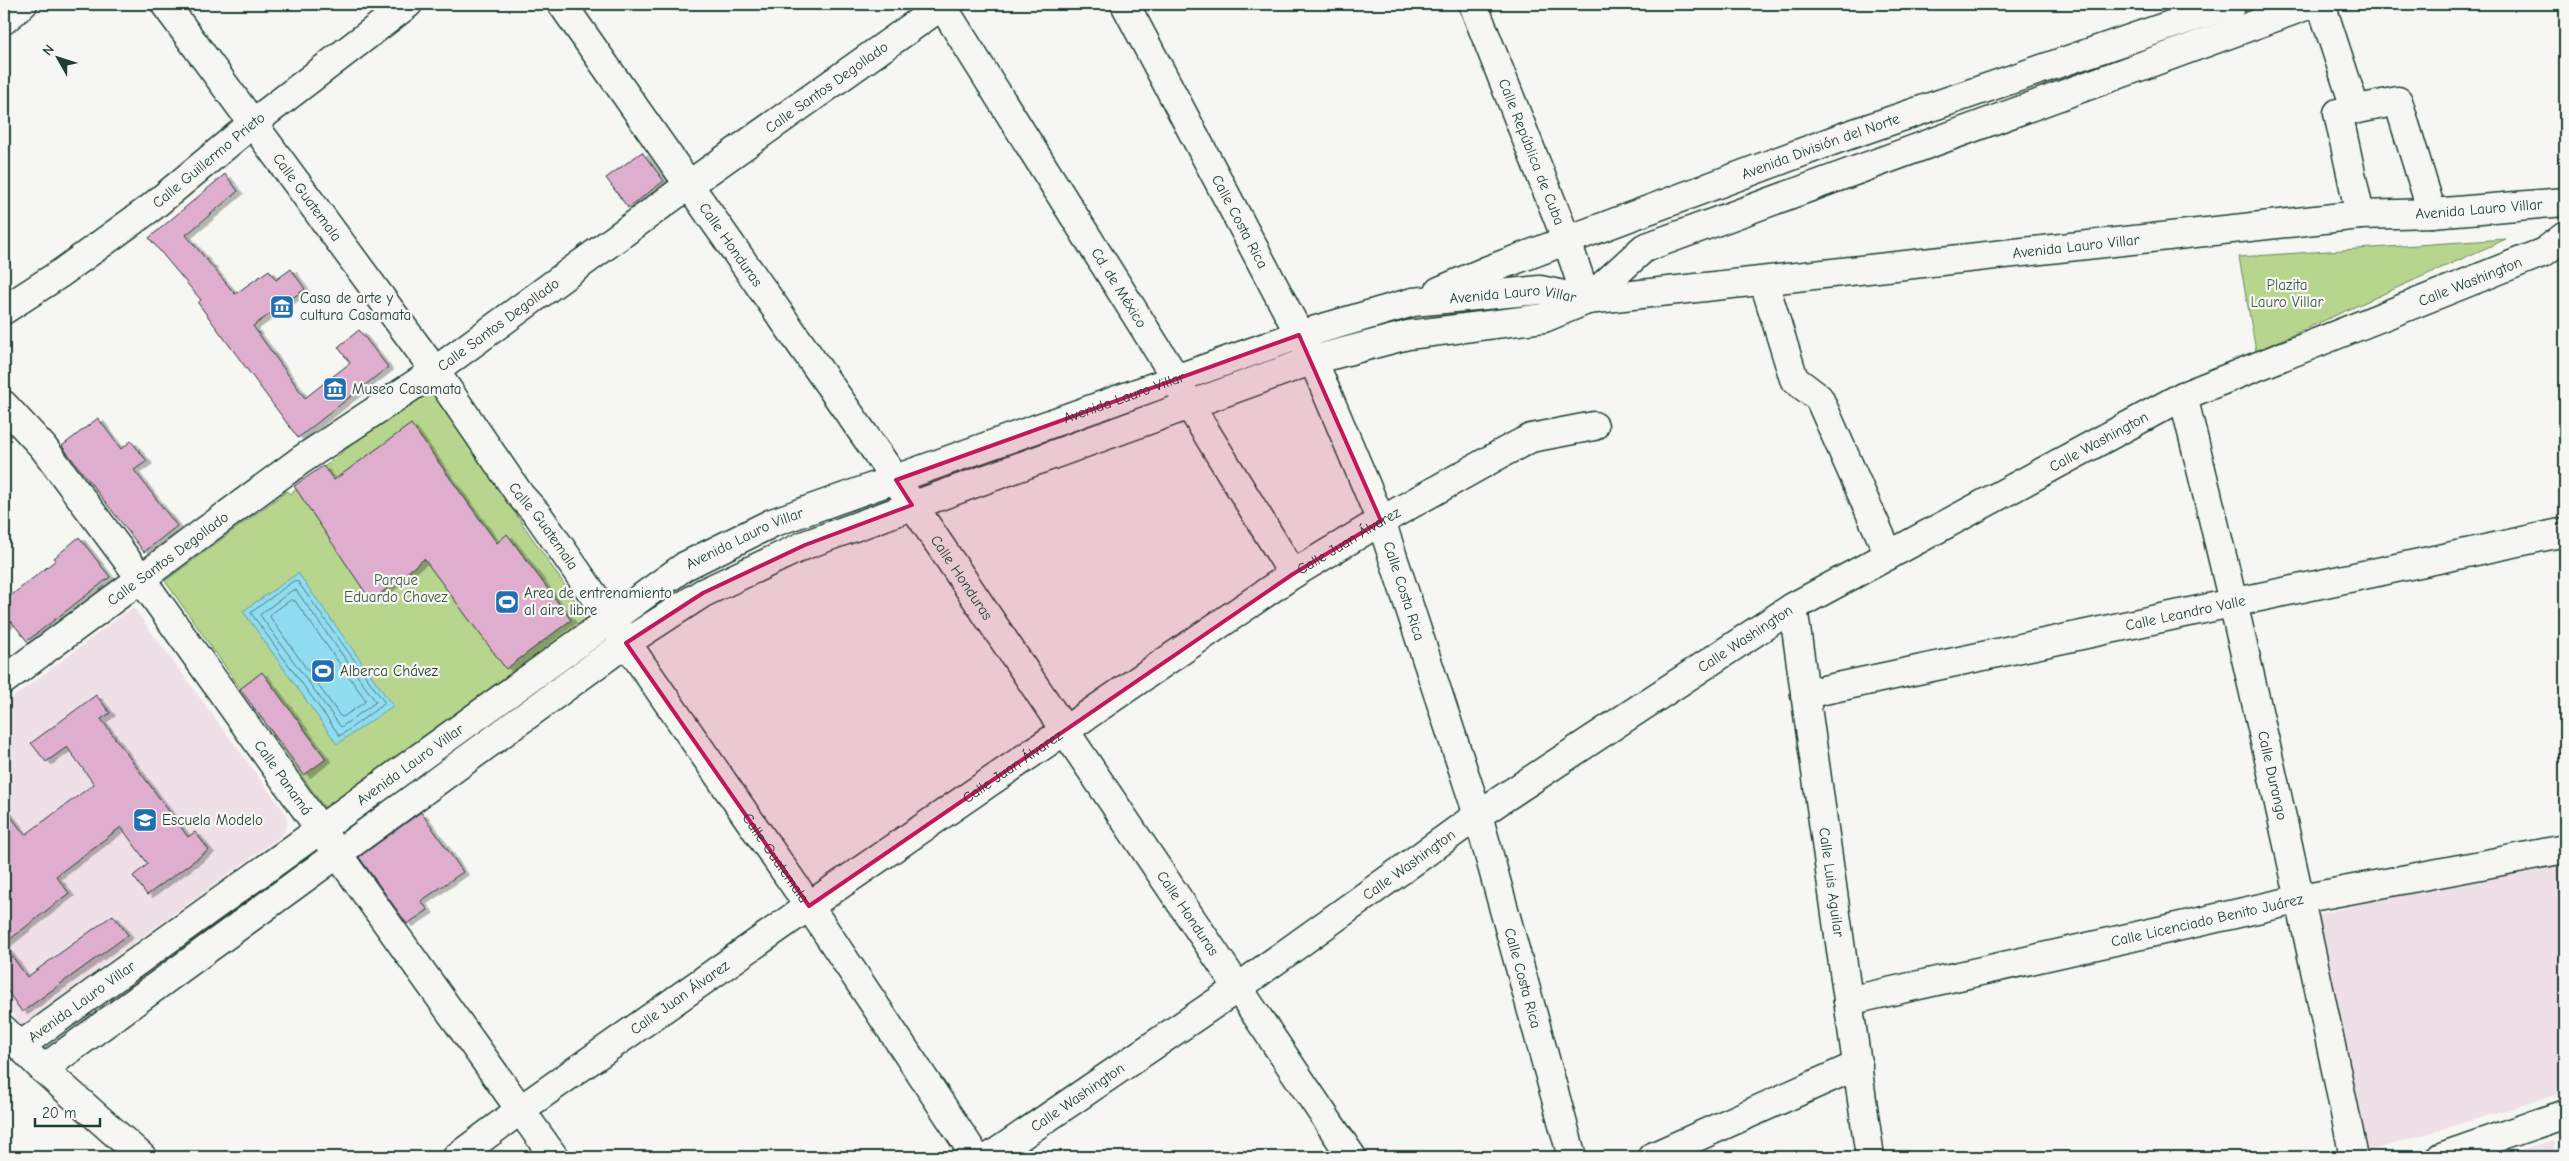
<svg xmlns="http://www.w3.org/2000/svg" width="2569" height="1161" viewBox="0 0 2569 1161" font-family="'Comic Neue',sans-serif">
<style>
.built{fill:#efe0e7}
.green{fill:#b7d58d;stroke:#6b8960}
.water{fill:#90dcf0;stroke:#639ca5}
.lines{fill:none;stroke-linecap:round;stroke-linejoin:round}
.shore{stroke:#4c7d7f;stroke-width:1}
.building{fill:#dfaece;stroke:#1f3d34;filter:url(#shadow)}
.minor-casing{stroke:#1f3d34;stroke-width:31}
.major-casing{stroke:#1f3d34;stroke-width:31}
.minor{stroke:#f6f6f2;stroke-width:28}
.major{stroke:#f6f6f2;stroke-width:28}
.marked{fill:#c2185b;fill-opacity:0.2;stroke:#c2185b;stroke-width:4;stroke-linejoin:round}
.labels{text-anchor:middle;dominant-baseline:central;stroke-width:4.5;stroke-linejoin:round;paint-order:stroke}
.street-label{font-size:15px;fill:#1f3d34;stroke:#f6f6f2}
.park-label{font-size:15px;fill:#3d5b46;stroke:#f6f6f2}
.poi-label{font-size:15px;fill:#1f3d34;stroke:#f6f6f2;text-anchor:start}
</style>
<defs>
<filter id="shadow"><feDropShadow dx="5.5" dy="3" stdDeviation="0" flood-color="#0004"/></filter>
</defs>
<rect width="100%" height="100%" fill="#f6f6f2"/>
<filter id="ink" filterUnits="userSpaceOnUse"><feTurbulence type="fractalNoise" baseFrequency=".02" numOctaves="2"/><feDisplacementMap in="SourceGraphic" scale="10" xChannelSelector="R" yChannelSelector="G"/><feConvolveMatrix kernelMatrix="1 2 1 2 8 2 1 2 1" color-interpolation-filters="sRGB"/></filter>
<g filter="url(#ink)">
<!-- built -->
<path class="built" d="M133,607L286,814L287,826L281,836L21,1025L4,1001V704Z
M2565,850V1092L2367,1152L2318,915Z
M2553,1140L2557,1157H2500Z"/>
<!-- green -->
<path class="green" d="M2506,239L2256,351L2239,257Z
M427,385L590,622L326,810L165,581L287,491L290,494Z"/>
<!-- water -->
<path class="water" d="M298,573L393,706L337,744L243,611Z"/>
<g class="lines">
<!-- shore -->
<path class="shore" d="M294,581L298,582L385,703L340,736L251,613Z
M293,590H296L376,702L341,727L260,615Z
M291,600L295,601L365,699V702L343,717L340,716L270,617L271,614Z"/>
</g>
<!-- building -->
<path class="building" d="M642,152L664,181L628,208L606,178Z
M225,174L238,191L186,235L235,294L269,270L276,280L291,269L305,289L253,326L305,398L350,363L338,347L359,330L388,367L298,438L198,303L201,300L149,238Z
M98,418L121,449L131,441L147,461L134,470L177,526L144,552L62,446Z
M411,424L497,543L507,534L571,620L506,669L424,559L371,601L294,486L323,466L334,480Z
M79,537L110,577L27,641L11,621L4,627V601L56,560L54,558Z
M262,672L326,759L304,775L240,689Z
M96,695L110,713L101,719L188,837L195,832L209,850L147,895L133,876L148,864L121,827L56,876L69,893L4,944V808L25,835L94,784L67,747L46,762L31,743Z
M421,812L463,872L421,901L428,910L407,924L359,857Z
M113,915L128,935L22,1012L4,986V945L27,977Z"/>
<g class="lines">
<defs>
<g id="minor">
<path id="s1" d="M165,4L435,371L520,495L538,515L809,906L976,1157"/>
<path id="s2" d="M562,4L896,480L1352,1157"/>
<path id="s3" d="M941,4L1175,377L1190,406L1293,574"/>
<path id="s4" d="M1125,4L1313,360L1381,521L1478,815L1572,1157"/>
<path id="s5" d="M1473,4L1567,241L1587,300"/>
<path d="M2321,4L2355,108"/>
<path d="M4,20L23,4"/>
<path d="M2360,215L2338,113L2398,101L2432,213"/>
<path d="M1764,282L1794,379L1819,398L1889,555"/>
<path id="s6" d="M4,310L61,273L152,207L253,123L408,4"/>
<path id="s7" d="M2183,396C2246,648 2302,902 2354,1157"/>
<path id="s8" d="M4,405L43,447L142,580L554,1157"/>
<path id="s9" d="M1793,607L1870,1157"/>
<path id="s10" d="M4,680L301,460L435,371L690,184L944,4"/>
<path id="s11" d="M1805,694L2565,532"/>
<path id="s12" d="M1848,1001L2301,899L2565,849"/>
<path id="s13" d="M457,1157L520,1110L809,906L1293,574L1381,521L1504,452L1531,438L1594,426"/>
<path id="s14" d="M990,1157L1239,987L1478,815L1793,607L2183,396L2544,252L2565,236"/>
<path d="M1652,1157L1858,1065"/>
<path d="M2441,1157L2565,1114"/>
</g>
<g id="major">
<path id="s15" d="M1439,291L1488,270L1840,138L2232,4"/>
<path d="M1587,300L1644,248L2311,4"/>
<path d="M4,1030L43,1069L142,1157"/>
<path id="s16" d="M20,1046L685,566L772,523L1299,335L1413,302L1540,290L1587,300"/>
<path id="s17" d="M43,1069L626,643L703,593L805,545L1313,360L1408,335L1544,318L1587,300L2360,215L2432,213L2565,202"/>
</g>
</defs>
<!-- minor casing -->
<use href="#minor" class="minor-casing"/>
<!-- major casing -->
<use href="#major" class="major-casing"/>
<!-- minor -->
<use href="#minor" class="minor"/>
<!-- major -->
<use href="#major" class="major"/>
</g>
</g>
<!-- marked area -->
<path class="marked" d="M1299,335L1381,521L1293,574L809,906L626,643L703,593L805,545L912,505L896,480Z"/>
<!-- icons -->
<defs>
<symbol id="museum-square" viewBox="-11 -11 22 22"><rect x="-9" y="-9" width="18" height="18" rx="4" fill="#1f6fb2" stroke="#f6f6f2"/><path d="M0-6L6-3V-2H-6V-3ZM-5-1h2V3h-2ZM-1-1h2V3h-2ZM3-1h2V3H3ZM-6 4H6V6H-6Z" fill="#fff"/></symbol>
<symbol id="stadium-square" viewBox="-11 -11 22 22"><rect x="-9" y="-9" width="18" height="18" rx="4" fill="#1f6fb2" stroke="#f6f6f2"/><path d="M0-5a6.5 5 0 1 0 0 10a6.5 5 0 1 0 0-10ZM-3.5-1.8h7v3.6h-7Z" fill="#fff"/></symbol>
<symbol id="school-square" viewBox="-11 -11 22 22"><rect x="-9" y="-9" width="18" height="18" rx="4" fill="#1f6fb2" stroke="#f6f6f2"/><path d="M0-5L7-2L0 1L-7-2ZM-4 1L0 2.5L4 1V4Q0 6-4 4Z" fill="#fff"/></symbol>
</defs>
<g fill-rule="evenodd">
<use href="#museum-square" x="268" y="293" width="28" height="28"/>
<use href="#museum-square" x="321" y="375" width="28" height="28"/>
<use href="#stadium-square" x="493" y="588" width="28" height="28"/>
<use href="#stadium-square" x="309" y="657" width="28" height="28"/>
<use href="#school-square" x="131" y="806" width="28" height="28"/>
</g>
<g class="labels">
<!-- street labels -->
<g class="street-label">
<text stroke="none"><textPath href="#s10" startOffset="1014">Calle Santos Degollado</textPath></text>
<text stroke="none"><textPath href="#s15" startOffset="408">Avenida División del Norte</textPath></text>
<text stroke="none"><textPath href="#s5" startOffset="159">Calle República de Cuba</textPath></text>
<text stroke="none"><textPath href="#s6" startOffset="254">Calle Guillermo Prieto</textPath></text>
<text stroke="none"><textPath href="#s1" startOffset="240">Calle Guatemala</textPath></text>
<text stroke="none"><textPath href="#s17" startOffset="2646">Avenida Lauro Villar</textPath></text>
<text stroke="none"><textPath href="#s4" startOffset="246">Calle Costa Rica</textPath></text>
<text stroke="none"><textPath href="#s2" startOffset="294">Calle Honduras</textPath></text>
<text stroke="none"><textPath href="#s17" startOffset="2241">Avenida Lauro Villar</textPath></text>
<text stroke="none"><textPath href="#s14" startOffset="1726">Calle Washington</textPath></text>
<text stroke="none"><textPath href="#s3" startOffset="335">Cd. de México</textPath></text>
<text stroke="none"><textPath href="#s16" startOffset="1696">Avenida Lauro Villar</textPath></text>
<text stroke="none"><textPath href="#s10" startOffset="609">Calle Santos Degollado</textPath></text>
<text stroke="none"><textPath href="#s16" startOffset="1291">Avenida Lauro Villar</textPath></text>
<text stroke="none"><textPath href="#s14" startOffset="1321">Calle Washington</textPath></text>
<text stroke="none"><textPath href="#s1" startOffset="645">Calle Guatemala</textPath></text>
<text stroke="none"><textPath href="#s16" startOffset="886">Avenida Lauro Villar</textPath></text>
<text stroke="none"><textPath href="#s13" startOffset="1084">Calle Juan Álvarez</textPath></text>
<text stroke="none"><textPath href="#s10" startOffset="204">Calle Santos Degollado</textPath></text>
<text stroke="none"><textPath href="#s2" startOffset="699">Calle Honduras</textPath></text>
<text stroke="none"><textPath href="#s4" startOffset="651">Calle Costa Rica</textPath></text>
<text stroke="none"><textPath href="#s11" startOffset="389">Calle Leandro Valle</textPath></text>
<text stroke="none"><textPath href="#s14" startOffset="916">Calle Washington</textPath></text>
<text stroke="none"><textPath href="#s16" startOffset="481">Avenida Lauro Villar</textPath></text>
<text stroke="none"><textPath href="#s13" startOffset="679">Calle Juan Álvarez</textPath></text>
<text stroke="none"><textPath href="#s7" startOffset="390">Calle Durango</textPath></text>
<text stroke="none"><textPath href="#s8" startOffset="466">Calle Panamá</textPath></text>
<text stroke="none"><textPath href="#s1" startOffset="1050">Calle Guatemala</textPath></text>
<text stroke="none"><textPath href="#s14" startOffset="511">Calle Washington</textPath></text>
<text stroke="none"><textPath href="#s9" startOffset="278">Calle Luis Aguilar</textPath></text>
<text stroke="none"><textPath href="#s2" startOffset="1104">Calle Honduras</textPath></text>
<text stroke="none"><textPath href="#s12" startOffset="368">Calle Licenciado Benito Juárez</textPath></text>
<text stroke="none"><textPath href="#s4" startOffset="1056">Calle Costa Rica</textPath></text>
<text stroke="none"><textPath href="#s13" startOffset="274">Calle Juan Álvarez</textPath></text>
<text stroke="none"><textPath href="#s16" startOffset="76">Avenida Lauro Villar</textPath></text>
<text stroke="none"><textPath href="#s14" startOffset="106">Calle Washington</textPath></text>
</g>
<!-- park labels -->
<g class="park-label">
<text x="2287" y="285">Plazita<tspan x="2287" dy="17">Lauro Villar</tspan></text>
<text x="396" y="580">Parque<tspan x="396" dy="17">Eduardo Chavez</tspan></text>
</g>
<!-- poi labels -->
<g class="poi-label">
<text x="300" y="298">Casa de arte y<tspan x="300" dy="17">cultura Casamata</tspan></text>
<text x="352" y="389">Museo Casamata</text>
<text x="524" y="593">Area de entrenamiento<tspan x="524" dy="17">al aire libre</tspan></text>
<text x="340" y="671">Alberca Chávez</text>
<text x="162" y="820">Escuela Modelo</text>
</g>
</g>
<!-- margin -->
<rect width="2569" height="1161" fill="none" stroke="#f6f6f2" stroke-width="20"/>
<rect x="10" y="10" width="2549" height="1141" fill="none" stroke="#1f3d34" stroke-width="2" filter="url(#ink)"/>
<!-- north arrow -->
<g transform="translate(58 58) rotate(309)" stroke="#f6f6f2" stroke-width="4" paint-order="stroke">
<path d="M0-4L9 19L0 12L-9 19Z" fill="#1f3d34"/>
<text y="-8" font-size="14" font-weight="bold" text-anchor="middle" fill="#1f3d34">N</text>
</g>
<!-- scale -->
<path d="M35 1118v8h65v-8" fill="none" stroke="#1f3d34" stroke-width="2.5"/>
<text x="42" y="1118" font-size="15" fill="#1f3d34" stroke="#f6f6f2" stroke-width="4" paint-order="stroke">20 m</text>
</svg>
